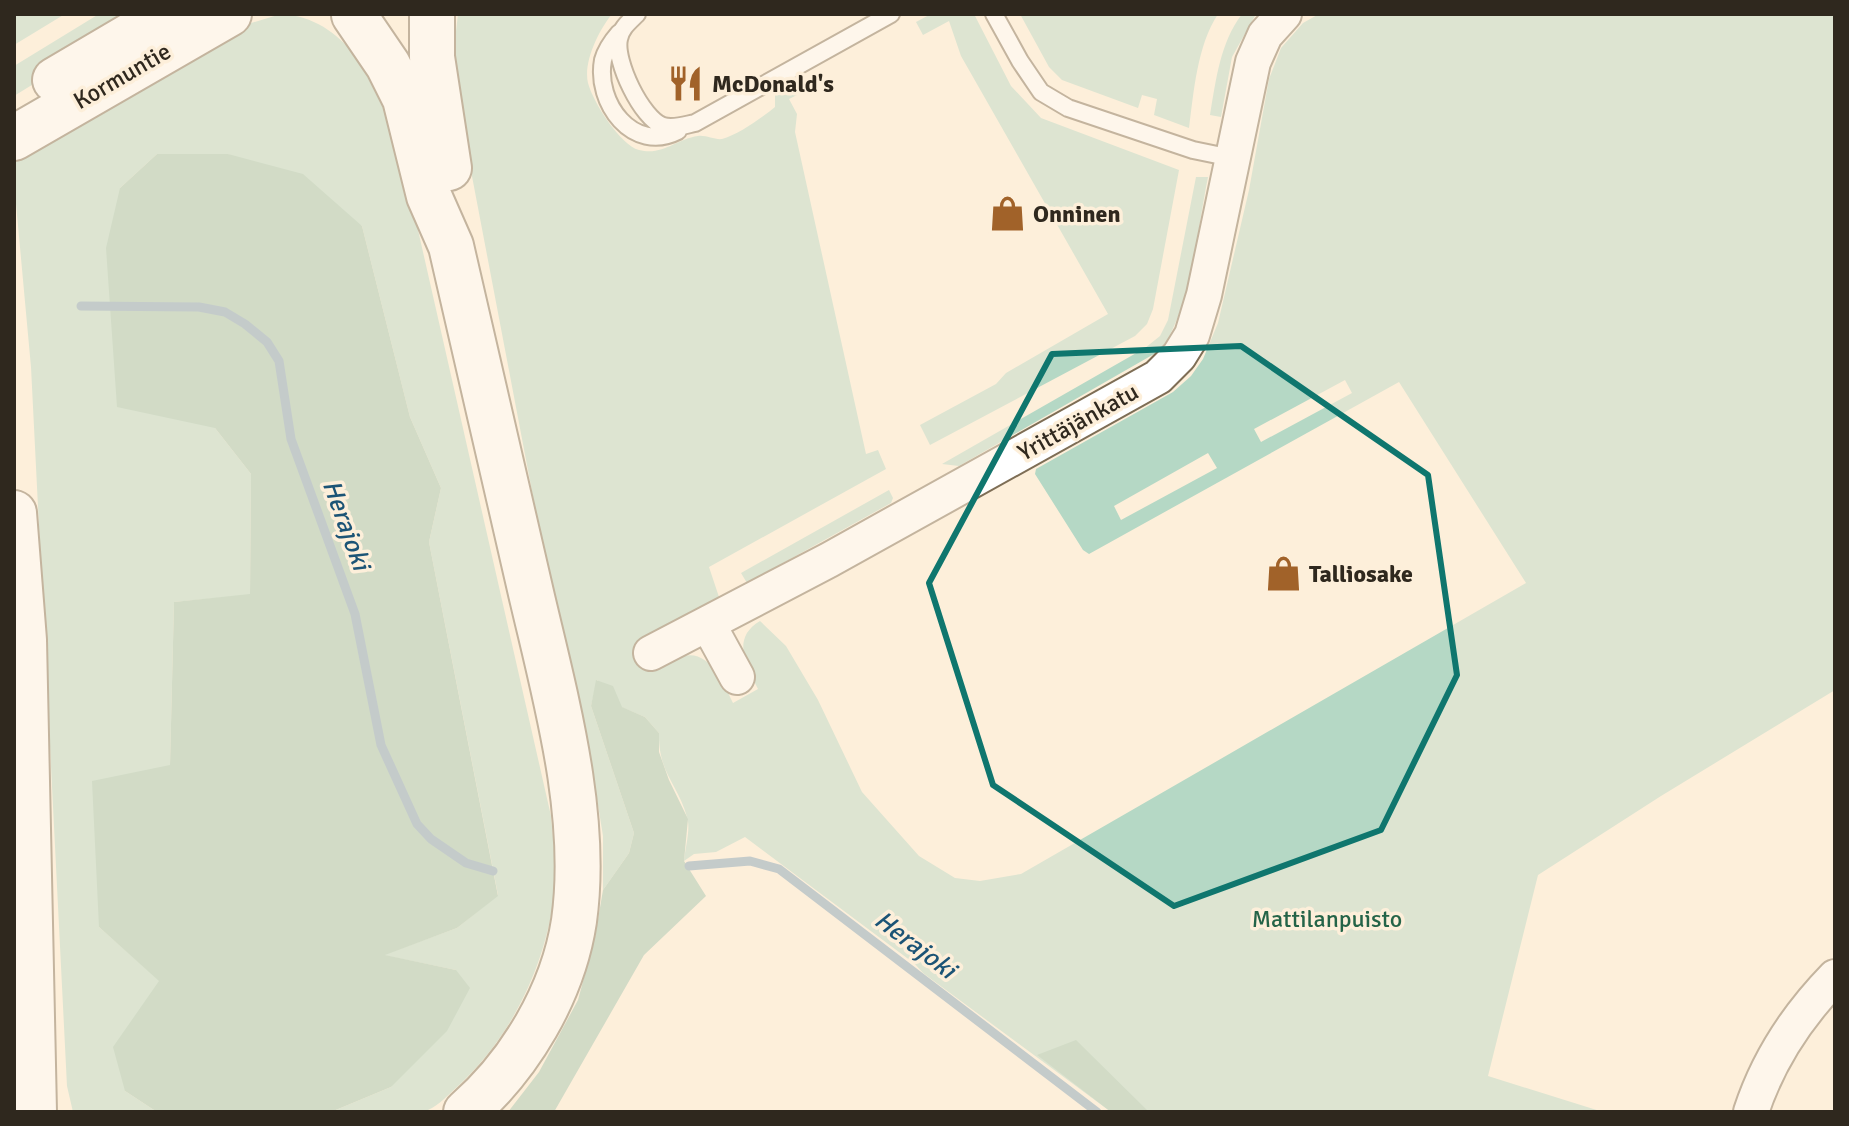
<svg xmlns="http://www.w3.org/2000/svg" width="1849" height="1126" viewBox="0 0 1849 1126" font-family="Signika,sans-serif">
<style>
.green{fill:#b5d8c5;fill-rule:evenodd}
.forest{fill:#9dc3ae}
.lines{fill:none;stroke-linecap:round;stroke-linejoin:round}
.stream{stroke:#7fa0b7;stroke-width:9}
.lane-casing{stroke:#7e6e56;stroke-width:20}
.street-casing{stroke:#7e6e56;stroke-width:38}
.secondary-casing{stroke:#7e6e56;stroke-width:48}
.lane{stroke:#fff;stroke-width:16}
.street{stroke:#fff;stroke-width:34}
.secondary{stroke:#fff;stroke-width:44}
.marked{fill:none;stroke:#0f766e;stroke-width:6;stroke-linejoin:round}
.labels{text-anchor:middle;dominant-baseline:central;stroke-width:7;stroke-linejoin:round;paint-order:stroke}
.street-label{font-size:24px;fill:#2f281e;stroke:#fdefda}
.poi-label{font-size:24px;font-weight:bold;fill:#2f281e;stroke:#fdefda;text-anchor:start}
.park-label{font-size:24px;fill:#256448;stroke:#fdefda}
.water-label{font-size:26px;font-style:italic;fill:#1c5476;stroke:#fdefda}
</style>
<rect width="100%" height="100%" fill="#fdefda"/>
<!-- green -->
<path class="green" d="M14,14H65L14,45Z
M99,14H147L14,96V66Z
M281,14C346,18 374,80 396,133L551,816C553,840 557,865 555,889C547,963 512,1037 457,1087C448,1095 439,1105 428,1110C415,1117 350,1112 331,1112L391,1087L456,970L383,955L457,928L498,895L429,542L441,488L410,417L362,226L228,154H157L120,188L215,428L251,474L250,595L174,602L170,765L99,927L160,981L125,1091L157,1112H73L67,1086L31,367L14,182V157L248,24Z
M458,14H612C599,30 583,62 588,83C593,102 620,145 639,150C663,156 676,139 698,136C706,135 715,140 722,139C738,135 763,117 775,107V95L791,88L797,95L789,99L797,114L795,132L866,454L878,450L886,469L709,567L719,597L639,639L653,670C663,666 674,659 684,656C710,650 724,684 733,703L758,689C746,665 731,638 760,621L786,646L818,700L862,792L919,856L955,878L980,881L1021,874L1526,583L1399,382L1089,554L1083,550L1035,474L1036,469L1173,392L1191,376L1203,359L1218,323L1249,190L1269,79L1281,48L1303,23L1319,14H1835V690L1661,796L1538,875L1488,1076L1603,1112H1111L923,973L915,964L745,837L716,852L694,854L684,861C685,848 691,829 687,817C678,784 658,773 659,733L645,717L621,707L597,680L591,706L634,833L629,853L603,890V836L597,799L577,696L547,570L459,108L453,57ZM1345,380L1352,393L1261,442L1254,429ZM1208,453L1217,468L1121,520L1114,506Z
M931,14H974L1011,86L1041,118L1179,170L1153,309L1147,324L1135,336L930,445L920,425L996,384L1006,373L1108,314L961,56L949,21L923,35L916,22Z
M1020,14H1218C1197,46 1194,91 1189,128L1154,115L1157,99L1142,95L1138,108L1062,80L1049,67Z
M1242,14H1256L1232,57L1221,117L1210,115C1216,80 1220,43 1242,14Z
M1196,177H1208C1197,230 1192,305 1161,350L959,466L942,464L1145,348L1160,336L1168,320Z
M889,490L893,498L891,503L747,583L741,573Z"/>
<!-- forest -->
<path class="forest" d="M157,154H228L303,174L362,226L410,417L441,488L429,542L498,896L457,928L385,955L456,970L470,988L447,1031L391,1087L331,1112H157L125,1091L113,1047L159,981L99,927L92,781L170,765L174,602L250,594L251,474L215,428L117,407L106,248L120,188Z
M596,680L613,686L622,707L645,717L659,733V752L669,780L688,819L684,861L706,896L644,955L554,1112H508L539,1072L578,1000L595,937L603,890L629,853L634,833L591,706Z
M1076,1040L1149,1112H1111L1037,1055Z"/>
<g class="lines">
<!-- stream -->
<path class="stream" d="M81,306L199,307L225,312L245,324L267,342L279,361L291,439L355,614L381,745L417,824L431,839L466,863L493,871
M689,866L750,861L779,869L1097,1112"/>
<defs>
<path id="lane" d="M637,14C629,22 621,28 619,39C614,61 642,119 663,126C674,129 685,125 695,123L891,14
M994,14L1020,61L1041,92L1068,108L1193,150L1232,158
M619,33C612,41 606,49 603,60C595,103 633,154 678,131"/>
<path id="street" d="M708,624L737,677
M651,653L829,560L1158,377L1179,356L1192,335L1204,295L1253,62L1265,35L1284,14
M1751,1112C1768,1060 1797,1016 1835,977"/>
<path id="secondary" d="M432,14V57L449,168
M354,15L388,65L405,99L429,196L451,246C478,362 504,477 531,593C555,696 589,815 574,921C563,993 520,1065 466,1112
M55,80L167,14
M14,138L229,14
M14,513L24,640L34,1112"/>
</defs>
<!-- lane casing -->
<use href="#lane" class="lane-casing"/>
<!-- street casing -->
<use href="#street" class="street-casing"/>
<!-- secondary casing -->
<use href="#secondary" class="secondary-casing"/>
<!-- lane -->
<use href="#lane" class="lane"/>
<!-- street -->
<use href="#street" class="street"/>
<!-- secondary -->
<use href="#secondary" class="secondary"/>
</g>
<!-- marked area -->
<path d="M0 0H1849V1126H0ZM1241,346L1428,475L1457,675L1381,830L1174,906L993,785L929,583L1052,354Z" fill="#fdefda" fill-opacity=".55" fill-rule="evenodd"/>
<path class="marked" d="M1241,346L1428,475L1457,675L1381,830L1174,906L993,785L929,583L1052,354Z"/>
<!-- icons -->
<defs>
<symbol id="restaurant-bare" viewBox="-9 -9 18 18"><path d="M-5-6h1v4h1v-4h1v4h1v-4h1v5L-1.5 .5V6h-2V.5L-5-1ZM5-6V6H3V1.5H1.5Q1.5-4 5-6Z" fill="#a16229" stroke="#fdefda" stroke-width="2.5" paint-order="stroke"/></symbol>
<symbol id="shop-bare" viewBox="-9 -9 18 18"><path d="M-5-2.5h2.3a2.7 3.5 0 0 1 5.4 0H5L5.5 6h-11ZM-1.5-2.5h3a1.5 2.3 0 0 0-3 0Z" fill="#a16229" stroke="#fdefda" stroke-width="2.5" paint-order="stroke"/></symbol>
</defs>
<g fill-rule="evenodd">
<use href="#restaurant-bare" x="660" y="58" width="51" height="51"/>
<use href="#shop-bare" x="982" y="188" width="51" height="51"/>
<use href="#shop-bare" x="1258" y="548" width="51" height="51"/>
</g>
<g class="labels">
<!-- street labels -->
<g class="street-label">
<text transform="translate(122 76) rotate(-30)">Kormuntie</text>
<text transform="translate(1078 422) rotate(-29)">Yrittäjänkatu</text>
</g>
<!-- poi labels -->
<g class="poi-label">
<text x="712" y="84">McDonald's</text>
<text x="1033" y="214">Onninen</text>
<text x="1309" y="574">Talliosake</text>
</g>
<!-- park labels -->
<g class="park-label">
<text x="1327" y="919">Mattilanpuisto</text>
</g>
<!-- water labels -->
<g class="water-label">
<text transform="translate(346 525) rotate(70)">Herajoki</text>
<text transform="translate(915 945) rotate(37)">Herajoki</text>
</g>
</g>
<!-- border -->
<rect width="1849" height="1126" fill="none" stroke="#2f281e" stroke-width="32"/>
</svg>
